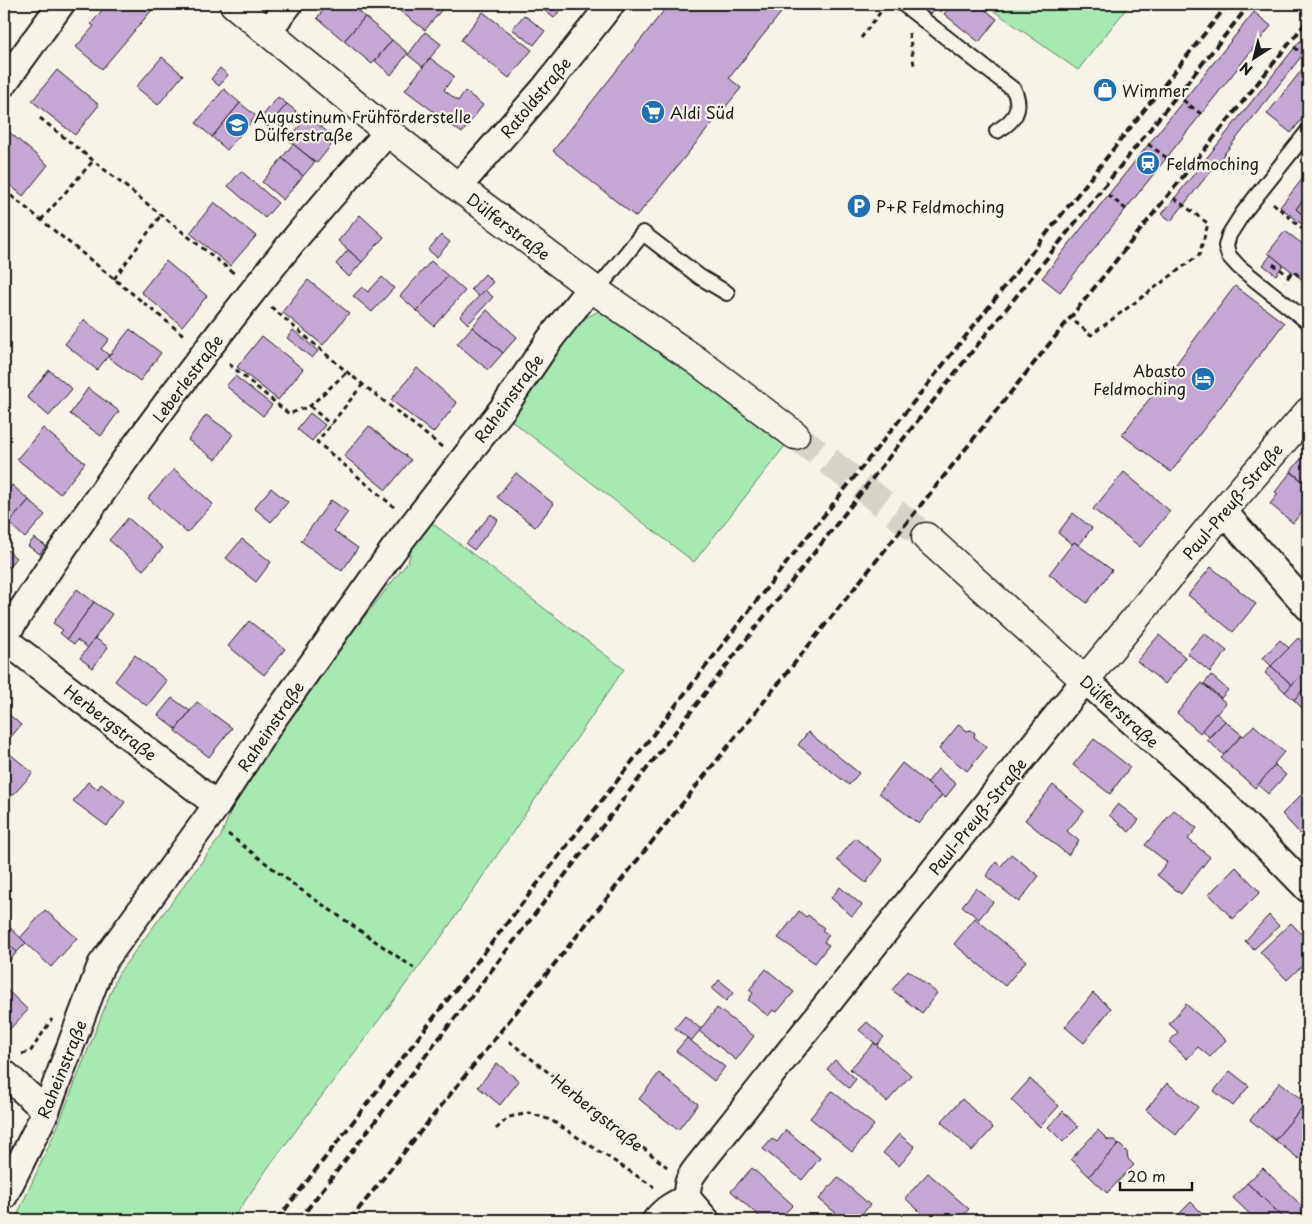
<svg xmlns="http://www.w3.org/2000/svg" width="1312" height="1224" font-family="'Playpen Sans',sans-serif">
<rect width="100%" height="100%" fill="#f7f3e8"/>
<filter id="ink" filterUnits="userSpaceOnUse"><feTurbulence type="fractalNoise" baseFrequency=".02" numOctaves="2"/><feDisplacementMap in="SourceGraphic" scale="10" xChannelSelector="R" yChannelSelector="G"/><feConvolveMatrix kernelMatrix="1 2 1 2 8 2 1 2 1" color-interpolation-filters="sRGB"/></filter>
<g filter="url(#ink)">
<!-- green -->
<g fill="#a7e9b2" stroke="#628267">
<polygon points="984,4 1130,4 1078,70"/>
<polygon points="601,310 658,344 788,442 694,562 508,418 575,323"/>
<polygon points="428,520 624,669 442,936 267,1169 232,1220 15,1220 59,1123 118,974 221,836 231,810 295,704 408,562 415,538"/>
</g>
<!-- building -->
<g fill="#c5a7d4" stroke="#1c1c1c">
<polygon points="107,4 157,4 102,69 76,47 94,26 91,24"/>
<polygon points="328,4 349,4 365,17 344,41 317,18"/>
<polygon points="399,4 438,4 443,8 425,30 396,8"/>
<polygon points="536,4 565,4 554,18"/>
<polygon points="669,4 788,4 729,78 741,88 636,217 553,151"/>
<polygon points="919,4 931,4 936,7 929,16 917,6"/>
<polygon points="931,4 947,4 941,12"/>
<polygon points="952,4 978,4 997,19 979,42 944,14"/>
<polygon points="483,12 532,50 509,78 461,40"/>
<polygon points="1254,12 1271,26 1060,292 1042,278"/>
<polygon points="524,15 545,31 534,45 512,29"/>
<polygon points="365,17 392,40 372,64 344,41"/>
<polygon points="425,32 441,44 423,67 408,55"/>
<polygon points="392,40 408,53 391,75 375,61"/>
<polygon points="1300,41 1308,48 1171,221 1162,214"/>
<polygon points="162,57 183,75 158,105 136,87"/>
<polygon points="430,58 454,76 444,90 458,101 465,91 483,105 462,133 405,90"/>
<polygon points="1308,62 1308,111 1291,133 1267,114"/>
<polygon points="220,68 228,75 219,86 211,79"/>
<polygon points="57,70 99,105 75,135 32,101"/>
<polygon points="224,89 240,103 212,137 196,123"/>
<polygon points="278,97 287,104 268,127 259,120"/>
<polygon points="240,103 256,116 227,150 212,137"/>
<polygon points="287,104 296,111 282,128 273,120"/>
<polygon points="308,116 336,139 317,163 288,140"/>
<polygon points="8,131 48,165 23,196 4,180 4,136"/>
<polygon points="293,144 315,162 303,176 282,158"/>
<polygon points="282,158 303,176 283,200 262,182"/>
<polygon points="241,171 278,203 265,218 228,186"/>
<polygon points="1308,172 1308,194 1296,209 1308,219 1308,229 1280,207"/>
<polygon points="1308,194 1308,219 1296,209"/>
<polygon points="214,202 256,236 230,266 190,233"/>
<polygon points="360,215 384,237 362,262 338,241"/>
<polygon points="1285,231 1308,248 1308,284 1268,253"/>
<polygon points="441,235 450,242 437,257 428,250"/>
<polygon points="348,250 362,262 349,277 336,264"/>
<polygon points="1271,255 1283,265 1276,275 1263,265"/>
<polygon points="166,261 207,296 182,326 141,292"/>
<polygon points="431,261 448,276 417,311 400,296"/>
<polygon points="485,274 493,282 479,297 471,289"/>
<polygon points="448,276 465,291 434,326 417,311"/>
<polygon points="382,277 394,288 372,312 353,296 362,287 368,292"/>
<polygon points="308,280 349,313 323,345 282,312"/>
<polygon points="1235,286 1284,323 1171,472 1122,435"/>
<polygon points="485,290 493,297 468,324 460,316"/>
<polygon points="487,310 517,337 503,353 472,327"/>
<polygon points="84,320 109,339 101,349 109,355 97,370 65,344"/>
<polygon points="472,327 503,353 488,370 457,344"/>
<polygon points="130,329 161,353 140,381 108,357"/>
<polygon points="293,330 318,351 312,358 287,338"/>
<polygon points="262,336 303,369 278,400 237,367"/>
<polygon points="417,368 457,403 433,433 391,400"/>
<polygon points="49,370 72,389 49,416 27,397"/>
<polygon points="235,376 272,405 263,416 226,386"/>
<polygon points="88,388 119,411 101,436 70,414"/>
<polygon points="310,413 325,425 312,441 297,429"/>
<polygon points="206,415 233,434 216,460 188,440"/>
<polygon points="369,426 411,460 386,490 344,456"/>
<polygon points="43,428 85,463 60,494 17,459"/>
<polygon points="1308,450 1308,486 1291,471"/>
<polygon points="174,469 213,504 187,533 148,498"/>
<polygon points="1124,472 1170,511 1140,547 1093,509"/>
<polygon points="1291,472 1308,486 1308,505 1293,523 1270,504 1278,494 1275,492"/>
<polygon points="516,473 554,504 535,527 497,497"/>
<polygon points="12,485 29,500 9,523 4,518 4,495"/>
<polygon points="271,488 288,502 271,522 254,508"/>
<polygon points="29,500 45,515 25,538 9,523"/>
<polygon points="331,500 348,512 334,531 358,548 342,571 301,541"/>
<polygon points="1073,513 1092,528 1079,545 1074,542 1072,544 1058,533"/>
<polygon points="491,514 498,520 474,550 466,544"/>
<polygon points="128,518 163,548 143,570 109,540"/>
<polygon points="34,538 46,546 40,554 28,546"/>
<polygon points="242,539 271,562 256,582 226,558"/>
<polygon points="1074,542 1112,570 1087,603 1049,574"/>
<polygon points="4,547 16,558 4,572"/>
<polygon points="1211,567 1256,604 1233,632 1188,595"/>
<polygon points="77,589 94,602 67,639 60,633 63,630 53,623"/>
<polygon points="94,602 112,614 88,648 77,640 74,644 67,639"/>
<polygon points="249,621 285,649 264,675 228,646"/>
<polygon points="1204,633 1227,651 1210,672 1187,653"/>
<polygon points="1159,635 1186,658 1165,684 1137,661"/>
<polygon points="95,638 108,647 93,668 80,658"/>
<polygon points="1298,638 1308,647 1308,667 1292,685 1271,666"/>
<polygon points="1280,640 1289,648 1271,666 1263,658"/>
<polygon points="135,655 167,681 147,706 115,681"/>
<polygon points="1271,666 1292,685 1285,692 1265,673"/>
<polygon points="1303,673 1308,677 1308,684 1294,700 1285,692"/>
<polygon points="1211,675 1228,690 1221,698 1204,684"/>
<polygon points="1202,683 1226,703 1200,733 1177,713"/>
<polygon points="1308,684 1308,701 1302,708 1294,700"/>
<polygon points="172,698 190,711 176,729 158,715"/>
<polygon points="1308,701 1308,714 1302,708"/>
<polygon points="197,702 232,728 209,757 175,731"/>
<polygon points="4,710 21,725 4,745"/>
<polygon points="1216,713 1225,721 1209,737 1202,730"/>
<polygon points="1225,721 1242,735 1224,755 1207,740"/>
<polygon points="959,724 967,731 971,730 975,733 974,737 987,747 967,771 939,749"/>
<polygon points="1254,725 1284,752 1274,764 1276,765 1255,788 1221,758 1242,735 1244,736"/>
<polygon points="808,732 859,773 849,785 798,745"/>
<polygon points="1094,739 1130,767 1110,794 1073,765"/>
<polygon points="4,749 33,773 12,796 4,789"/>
<polygon points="902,763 942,795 919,824 879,793"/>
<polygon points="1275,765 1286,775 1268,794 1258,785"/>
<polygon points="938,769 956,784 945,798 927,783"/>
<polygon points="88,782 98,789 101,784 125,802 107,826 73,801"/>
<polygon points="1053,785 1084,811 1067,831 1079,841 1068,855 1025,820"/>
<polygon points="1302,794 1307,799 1308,798 1308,830 1302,836 1282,814"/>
<polygon points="1118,804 1139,820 1129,832 1109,815"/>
<polygon points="1174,810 1197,828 1188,839 1210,857 1181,894 1157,875 1167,862 1145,845"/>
<polygon points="1308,830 1308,843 1302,836"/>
<polygon points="855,838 883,860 866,883 837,860"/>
<polygon points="1011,854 1039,876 1019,902 986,876 996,862 1001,866"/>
<polygon points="1236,867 1260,892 1233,919 1209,894"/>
<polygon points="840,887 862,905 852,916 831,898"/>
<polygon points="976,888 993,902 979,919 962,906"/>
<polygon points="45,910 77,938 51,967 20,938"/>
<polygon points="799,911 806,917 808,915 824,928 822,930 829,935 824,942 829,945 815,963 778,938"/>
<polygon points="1269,915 1279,926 1254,949 1245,941"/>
<polygon points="975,918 1026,961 1005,986 954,944"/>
<polygon points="4,922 26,943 17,952 4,940"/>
<polygon points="1291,923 1308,941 1308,960 1287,980 1260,952"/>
<polygon points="4,940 17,952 4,967"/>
<polygon points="766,969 794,992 777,1012 773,1010 768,1016 748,1000 753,993 749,990"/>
<polygon points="908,970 937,993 922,1013 892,990"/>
<polygon points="719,980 734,992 726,1001 712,989"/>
<polygon points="4,987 28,1010 6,1033 4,1031"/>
<polygon points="1093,993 1111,1008 1084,1043 1065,1027"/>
<polygon points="1186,1004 1226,1040 1210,1057 1198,1047 1187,1059 1169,1042 1178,1032 1169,1024"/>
<polygon points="717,1008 754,1036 736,1060 699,1031"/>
<polygon points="685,1016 701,1029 691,1041 675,1028"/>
<polygon points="867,1022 884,1037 877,1045 859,1030"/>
<polygon points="687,1038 725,1067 714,1081 676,1051"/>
<polygon points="874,1043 911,1075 887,1102 850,1069"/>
<polygon points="835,1060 856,1079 849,1088 827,1069"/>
<polygon points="497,1063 519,1081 500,1105 478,1087"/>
<polygon points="1230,1071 1249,1086 1233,1106 1214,1091"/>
<polygon points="659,1073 698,1104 678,1130 639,1099"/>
<polygon points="1030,1079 1059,1106 1040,1127 1011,1100"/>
<polygon points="1280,1082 1306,1103 1275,1140 1250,1120"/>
<polygon points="1167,1083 1198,1107 1176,1135 1146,1110"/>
<polygon points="832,1091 874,1125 852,1152 810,1118"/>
<polygon points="962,1099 993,1128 972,1151 941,1122"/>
<polygon points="1306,1103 1308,1105 1308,1148 1299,1159 1275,1140"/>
<polygon points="1063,1111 1078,1127 1063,1142 1048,1127"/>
<polygon points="786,1130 820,1158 802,1180 763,1149 772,1139 777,1142"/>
<polygon points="1098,1130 1108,1140 1114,1140 1119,1144 1089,1176 1071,1159"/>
<polygon points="899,1134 915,1147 899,1166 883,1153"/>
<polygon points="1119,1144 1127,1152 1128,1159 1134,1165 1107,1193 1089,1176"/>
<polygon points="1308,1158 1308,1167 1303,1163"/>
<polygon points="752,1168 793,1205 778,1220 763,1220 731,1191"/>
<polygon points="1263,1168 1306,1210 1295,1220 1286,1220 1247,1183"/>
<polygon points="928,1173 969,1209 959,1220 929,1220 905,1198"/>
<polygon points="838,1177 870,1205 857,1220 844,1220 819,1199"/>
<polygon points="1247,1183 1286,1220 1256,1220 1233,1198"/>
<polygon points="1191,1202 1209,1220 1173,1220"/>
</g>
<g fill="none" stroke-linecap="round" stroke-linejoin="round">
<!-- secondary-tunnel -->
<polyline stroke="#d6d3c9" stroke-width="28" stroke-dasharray="28 14" stroke-linecap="butt" points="795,435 926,537"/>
<!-- lane casing -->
<g stroke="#1c1c1c" stroke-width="18">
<g id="lane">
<path d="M903,4L1014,90C1023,110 1014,121 997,131"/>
<polyline points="1308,131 1243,213 1229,235 1226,246 1229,256 1239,267 1308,322"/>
<polyline points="596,291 643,233 700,277 727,293"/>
</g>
</g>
<!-- street casing -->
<g stroke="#1c1c1c" stroke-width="30">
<g id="street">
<polyline points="268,31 289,4"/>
<polyline points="4,83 61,4"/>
<polyline points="458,187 543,90 611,4"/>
<polyline points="1223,511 1308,607"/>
<path d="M4,637C94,498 193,363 298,235C327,200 358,166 388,132"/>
<polyline points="4,639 217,805"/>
<polyline points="4,1073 46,1111"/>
<polyline points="4,1196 46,1111 101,965 217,805 273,719 394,549 504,407 550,339 591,287"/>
<path d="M687,1198C687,1186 688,1179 696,1169L1085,680L1221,800L1308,889"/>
<polyline points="687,1198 706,1220"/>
<path d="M656,1220C665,1209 674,1204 687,1198"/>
</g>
</g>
<!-- secondary casing -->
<g stroke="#1c1c1c" stroke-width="31">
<g id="secondary">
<polyline points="234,4 388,132 458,187 596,291 697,361 795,435"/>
<polyline points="926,537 1085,680 1223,511 1308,412"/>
</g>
</g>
<!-- path -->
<g stroke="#1c1c1c" stroke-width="3" stroke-dasharray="5 4" stroke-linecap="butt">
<polyline points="822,6 824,4"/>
<polyline points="909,33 914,65"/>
<polyline points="861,38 885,6"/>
<polyline points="1294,47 1308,58"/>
<polyline points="1183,100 1201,114"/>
<polyline points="1187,108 1192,107 1191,111"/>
<polyline points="40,118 235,274"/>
<polyline points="1148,144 1167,158"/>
<polyline points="1152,157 1157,150"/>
<polyline points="4,190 186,337"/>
<polyline points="1108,195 1127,210"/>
<polyline points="1174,198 1210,225"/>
<polyline points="1273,203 1308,234"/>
<polyline points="41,220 93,161"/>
<polyline points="1273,264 1289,276 1285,282"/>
<polyline points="1289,276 1293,271 1300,277"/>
<polyline points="114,279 161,215"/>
<polyline points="271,307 347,372 442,447"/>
<polyline points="1075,322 1091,335 1199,255 1208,224"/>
<polyline points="229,364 289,414 310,406 347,372"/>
<polyline points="363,384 317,442 394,507"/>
<polyline points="310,406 331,425"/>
<polyline points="228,834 297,887 414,968"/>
<polyline points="509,1041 667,1167"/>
<polyline points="22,1054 30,1052 52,1019"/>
<polyline points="496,1129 509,1117 529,1113 551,1120 654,1187"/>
</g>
<!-- lane -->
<use href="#lane" stroke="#f7f3e8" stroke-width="14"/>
<!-- street -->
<use href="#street" stroke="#f7f3e8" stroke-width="26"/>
<!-- secondary -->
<use href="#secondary" stroke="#f7f3e8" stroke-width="28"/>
<!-- rail -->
<g stroke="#1c1c1c" stroke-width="4" stroke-dasharray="8 4" stroke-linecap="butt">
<polyline points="277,1220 758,599 1228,4"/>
<polyline points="299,1220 770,609 955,373 1250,4"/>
<polyline points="350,1220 1308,20"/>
</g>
</g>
</g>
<!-- icons -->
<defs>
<g id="shop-disc" transform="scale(1.25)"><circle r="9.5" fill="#1f6fb2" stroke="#f7f3e8"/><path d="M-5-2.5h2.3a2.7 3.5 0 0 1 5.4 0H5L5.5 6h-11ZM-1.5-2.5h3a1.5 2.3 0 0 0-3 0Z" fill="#fff"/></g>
<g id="supermarket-disc" transform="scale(1.25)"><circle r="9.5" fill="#1f6fb2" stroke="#f7f3e8"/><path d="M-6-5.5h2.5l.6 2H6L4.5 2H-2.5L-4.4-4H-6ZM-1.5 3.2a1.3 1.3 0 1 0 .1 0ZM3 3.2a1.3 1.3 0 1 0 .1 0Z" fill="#fff"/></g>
<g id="school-disc" transform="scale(1.25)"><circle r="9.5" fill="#1f6fb2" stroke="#f7f3e8"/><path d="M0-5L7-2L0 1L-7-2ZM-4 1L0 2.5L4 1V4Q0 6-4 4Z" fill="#fff"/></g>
<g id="station-disc" transform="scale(1.25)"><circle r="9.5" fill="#1f6fb2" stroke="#f7f3e8"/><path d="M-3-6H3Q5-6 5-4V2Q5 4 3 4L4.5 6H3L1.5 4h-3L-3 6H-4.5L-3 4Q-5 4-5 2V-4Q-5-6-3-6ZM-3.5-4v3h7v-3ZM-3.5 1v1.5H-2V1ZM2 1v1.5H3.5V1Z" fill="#fff"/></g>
<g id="parking-disc" transform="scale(1.25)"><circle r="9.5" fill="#1f6fb2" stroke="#f7f3e8"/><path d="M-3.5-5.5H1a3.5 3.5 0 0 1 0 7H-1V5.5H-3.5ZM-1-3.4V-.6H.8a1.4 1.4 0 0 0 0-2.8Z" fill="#fff"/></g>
<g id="hotel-disc" transform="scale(1.25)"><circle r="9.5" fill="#1f6fb2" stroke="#f7f3e8"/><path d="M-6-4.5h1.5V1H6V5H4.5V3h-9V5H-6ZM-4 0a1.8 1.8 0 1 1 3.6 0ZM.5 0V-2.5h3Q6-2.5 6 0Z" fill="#fff"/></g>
</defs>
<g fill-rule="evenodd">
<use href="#shop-disc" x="1105" y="90"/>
<use href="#supermarket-disc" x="653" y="112"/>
<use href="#school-disc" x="237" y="125"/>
<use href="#station-disc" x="1148" y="163"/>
<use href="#parking-disc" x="859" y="206"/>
<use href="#hotel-disc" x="1203" y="379"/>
</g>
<g text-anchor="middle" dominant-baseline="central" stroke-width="4.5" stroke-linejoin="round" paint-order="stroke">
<!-- poi labels -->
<g font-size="16" fill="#1c1c1c" stroke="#f7f3e8" text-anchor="start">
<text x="1122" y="90">Wimmer</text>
<text x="670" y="112">Aldi Süd</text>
<text x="254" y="116">Augustinum Frühförderstelle<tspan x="254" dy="18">Dülferstraße</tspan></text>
<text x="1166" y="163">Feldmoching</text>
<text x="876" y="206">P+R Feldmoching</text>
<text x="1186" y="370" text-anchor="end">Abasto<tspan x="1186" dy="18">Feldmoching</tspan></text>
</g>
<!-- street labels -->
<g font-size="16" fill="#1c1c1c" stroke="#f7f3e8">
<text transform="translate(535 97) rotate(-50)">Ratoldstraße</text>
<text transform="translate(509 226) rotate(37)">Dülferstraße</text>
<text transform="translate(187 378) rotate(-53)">Leberlestraße</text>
<text transform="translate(508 398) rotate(-54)">Raheinstraße</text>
<text transform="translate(1232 501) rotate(-50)">Paul-Preuß-Straße</text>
<text transform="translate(1120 711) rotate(42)">Dülferstraße</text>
<text transform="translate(111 722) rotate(38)">Herbergstraße</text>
<text transform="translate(270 726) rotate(-56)">Raheinstraße</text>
<text transform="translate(977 816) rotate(-51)">Paul-Preuß-Straße</text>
<text transform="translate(61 1069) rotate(-68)">Raheinstraße</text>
<text transform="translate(598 1112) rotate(39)">Herbergstraße</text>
</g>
</g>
<!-- margin -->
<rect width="1312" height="1224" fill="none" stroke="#f7f3e8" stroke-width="20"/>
<rect x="10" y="10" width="1292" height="1204" fill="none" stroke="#1c1c1c" stroke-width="2" filter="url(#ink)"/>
<!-- north arrow -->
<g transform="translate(1254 58) rotate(216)" stroke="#f7f3e8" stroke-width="4" paint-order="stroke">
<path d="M0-4L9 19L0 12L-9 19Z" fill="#1c1c1c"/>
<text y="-8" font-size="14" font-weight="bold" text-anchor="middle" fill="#1c1c1c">N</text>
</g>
<!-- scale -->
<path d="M1120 1182v8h72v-8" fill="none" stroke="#1c1c1c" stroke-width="2.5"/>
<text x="1127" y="1182" font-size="15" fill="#1c1c1c" stroke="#f7f3e8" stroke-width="4" paint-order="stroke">20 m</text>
</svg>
